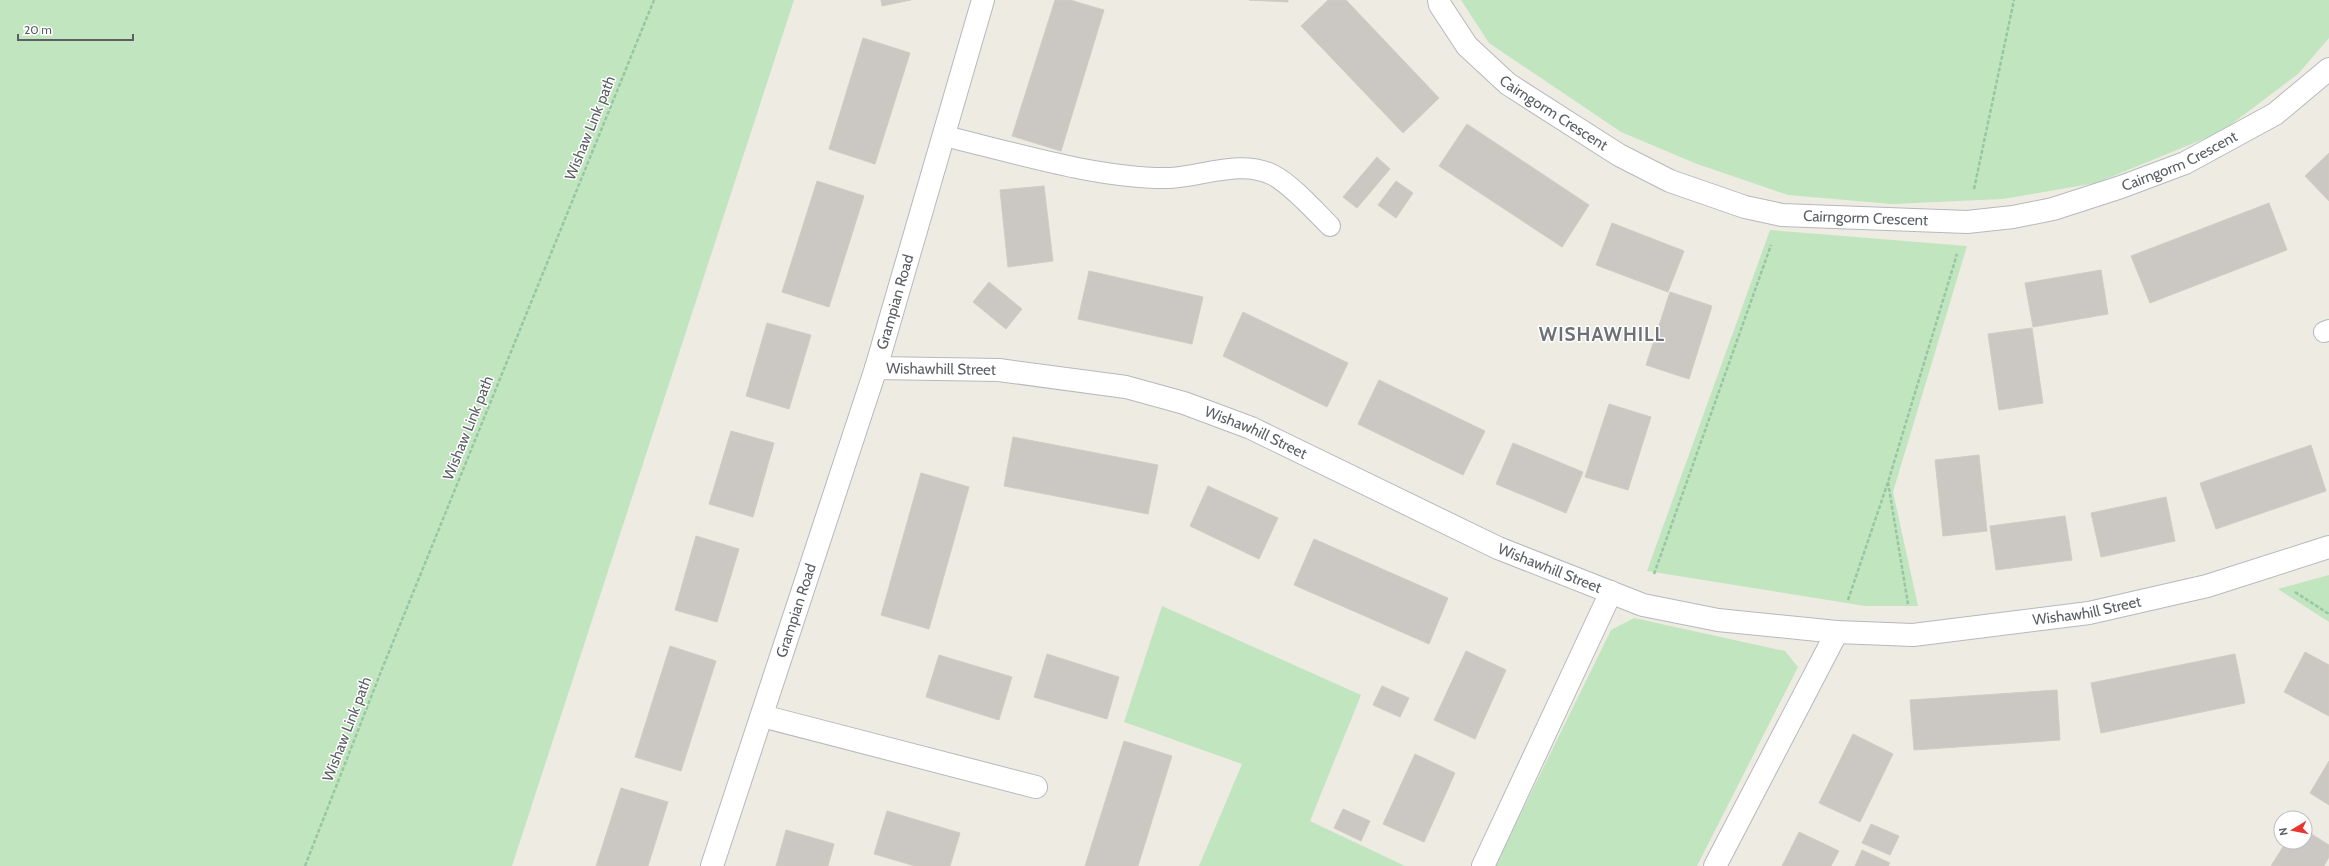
<svg xmlns="http://www.w3.org/2000/svg" width="2329" height="866" font-family="Cabin,sans-serif">
<rect width="100%" height="100%" fill="#eeebe3"/>
<!-- green -->
<g fill="#c1e5bf">
<polygon points="0,0 794,0 512,866 0,866"/>
<polygon points="1461,0 2329,0 2329,38 2298,74 2221,132 2096,183 2003,199 1892,204 1788,195 1697,164 1621,132 1489,43"/>
<polygon points="1770,230 1967,246 1893,492 1918,606 1865,606 1647,571"/>
<polygon points="2329,575 2329,622 2278,589"/>
<polygon points="1162,606 1361,695 1310,821 1405,866 1199,866 1242,764 1124,722"/>
<polygon points="1634,618 1785,651 1798,667 1697,866 1495,866 1611,630"/>
</g>
<!-- building -->
<g fill="#cbc7c2" stroke="#d2ccc1">
<polygon points="881,0 911,0 882,6"/>
<polygon points="1055,0 1070,0 1104,10 1061,151 1012,136"/>
<polygon points="1249,0 1288,0 1288,2"/>
<polygon points="1328,0 1346,0 1439,98 1403,133 1301,26"/>
<polygon points="863,38 910,53 875,164 829,149"/>
<polygon points="1467,124 1589,205 1562,247 1439,166"/>
<polygon points="2329,153 2329,201 2305,176"/>
<polygon points="1377,157 1390,169 1357,208 1343,197"/>
<polygon points="817,181 864,196 829,307 782,292"/>
<polygon points="1396,181 1413,193 1396,218 1378,205"/>
<polygon points="1044,186 1053,261 1008,267 1000,190"/>
<polygon points="2269,203 2287,250 2150,303 2131,256"/>
<polygon points="1612,223 1684,251 1668,292 1596,265"/>
<polygon points="2101,270 2108,314 2033,327 2025,283"/>
<polygon points="1089,271 1203,297 1192,344 1078,319"/>
<polygon points="989,282 1022,309 1006,329 973,302"/>
<polygon points="1670,292 1712,306 1689,379 1646,365"/>
<polygon points="1243,312 1348,363 1327,407 1223,356"/>
<polygon points="767,323 811,335 789,409 746,396"/>
<polygon points="2032,328 2043,403 1999,410 1988,334"/>
<polygon points="1379,380 1485,431 1463,475 1358,424"/>
<polygon points="1609,404 1651,417 1628,490 1585,477"/>
<polygon points="731,431 774,443 753,517 709,504"/>
<polygon points="1013,437 1158,465 1148,514 1004,486"/>
<polygon points="1513,443 1583,472 1566,513 1496,484"/>
<polygon points="2311,445 2326,491 2216,529 2200,483"/>
<polygon points="1979,455 1987,531 1943,536 1935,460"/>
<polygon points="921,473 969,487 929,629 881,615"/>
<polygon points="1208,486 1278,518 1259,559 1190,526"/>
<polygon points="2166,497 2175,541 2101,557 2091,513"/>
<polygon points="2065,516 2072,560 1996,570 1990,526"/>
<polygon points="696,536 739,549 717,622 675,610"/>
<polygon points="1314,539 1448,598 1429,644 1294,585"/>
<polygon points="670,646 716,661 681,771 635,757"/>
<polygon points="1466,651 1506,670 1475,739 1434,720"/>
<polygon points="2305,652 2329,665 2329,716 2284,692"/>
<polygon points="1047,654 1119,677 1107,719 1034,697"/>
<polygon points="2235,654 2245,703 2101,733 2091,683"/>
<polygon points="939,655 1012,677 999,720 926,697"/>
<polygon points="1382,686 1409,698 1400,717 1373,705"/>
<polygon points="2057,690 2060,740 1914,750 1910,700"/>
<polygon points="1853,734 1893,754 1860,822 1819,803"/>
<polygon points="1124,741 1172,756 1138,866 1085,866"/>
<polygon points="1415,754 1455,773 1424,842 1383,824"/>
<polygon points="2329,761 2329,805 2310,793"/>
<polygon points="621,788 668,802 648,866 596,866"/>
<polygon points="1343,809 1370,821 1361,841 1334,828"/>
<polygon points="887,811 960,833 950,866 915,866 874,854"/>
<polygon points="1871,824 1899,836 1890,855 1862,843"/>
<polygon points="786,830 834,844 828,866 776,866"/>
<polygon points="2305,830 2329,845 2329,857 2324,866 2271,866 2286,842 2305,842"/>
<polygon points="1799,832 1839,851 1831,866 1782,866"/>
<polygon points="1862,850 1890,863 1888,866 1855,866"/>
</g>
<g fill="none" stroke-linecap="round" stroke-linejoin="round">
<!-- service casing -->
<g stroke="#b5b9bd" stroke-width="22">
<g id="service">
<path d="M944,136C1013,152 1101,180 1171,178C1204,176 1241,159 1273,175C1291,184 1315,211 1330,226"/>
<polyline points="2324,332 2329,330"/>
</g>
</g>
<!-- minor casing -->
<g stroke="#b5b9bd" stroke-width="24">
<g id="minor">
<path id="s1" d="M1439,0L1440,5L1467,46L1508,84L1619,155L1670,181L1745,207L1782,215L1967,222L2013,217L2053,209L2121,187L2185,163L2275,114L2329,69"/>
<path id="s2" d="M876,368L999,370L1126,387L1184,403L1251,428L1498,548L1643,605L1718,620L1837,632L1913,635L2089,613L2207,586L2329,547"/>
<polyline points="762,716 1036,787"/>
<path id="s3" d="M712,866L876,368L983,0"/>
<polyline points="1483,866 1611,592"/>
<polyline points="1715,866 1837,632"/>
</g>
</g>
<!-- path -->
<g stroke="#98c6a4" stroke-width="2.5" stroke-dasharray="4 2" stroke-linecap="butt">
<polyline points="1974,189 2014,0"/>
<polyline points="1888,482 1908,604"/>
<polyline points="1654,574 1771,245"/>
<polyline points="2295,592 2329,614"/>
<polyline points="1848,600 1888,482 1957,254"/>
<polyline points="305,866 382,669 654,0"/>
</g>
<!-- service -->
<use href="#service" stroke="#fff" stroke-width="20"/>
<!-- minor -->
<use href="#minor" stroke="#fff" stroke-width="22"/>
</g>
<g text-anchor="middle" dominant-baseline="central" stroke-width="3" stroke-linejoin="round" paint-order="stroke">
<!-- street labels -->
<g font-size="15" fill="#5b5f64" stroke="#fff">
<text stroke="none"><textPath href="#s1" startOffset="164">Cairngorm Crescent</textPath></text>
<text transform="translate(590 128) rotate(-68)">Wishaw Link path</text>
<text stroke="none"><textPath href="#s1" startOffset="824">Cairngorm Crescent</textPath></text>
<text stroke="none"><textPath href="#s1" startOffset="500">Cairngorm Crescent</textPath></text>
<text stroke="none"><textPath href="#s3" startOffset="593">Grampian Road</textPath></text>
<text stroke="none"><textPath href="#s2" startOffset="65">Wishawhill Street</textPath></text>
<text transform="translate(468 428) rotate(-68)">Wishaw Link path</text>
<text stroke="none"><textPath href="#s2" startOffset="389">Wishawhill Street</textPath></text>
<text stroke="none"><textPath href="#s2" startOffset="713">Wishawhill Street</textPath></text>
<text stroke="none"><textPath href="#s2" startOffset="1261">Wishawhill Street</textPath></text>
<text stroke="none"><textPath href="#s3" startOffset="269">Grampian Road</textPath></text>
<text transform="translate(347 729) rotate(-69)">Wishaw Link path</text>
</g>
<!-- district labels -->
<g font-size="19" font-weight="bold" letter-spacing="1" fill="#6c7176" stroke="#fff">
<text x="1602" y="334">WISHAWHILL</text>
</g>
</g>
<!-- north arrow -->
<g transform="translate(2293 830) rotate(260)"><circle r="19" fill="#ffffff" stroke="#bdbfc1"/>
<path d="M0-3L7 15L0 10L-7 15Z" fill="#e8352e"/>
<text y="-6" font-size="11" font-weight="bold" text-anchor="middle" fill="#5b5f64">N</text>
</g>
<!-- scale -->
<path d="M18 34v6h115v-6" fill="none" stroke="#5b5f64" stroke-width="2"/>
<text x="24" y="34" font-size="12" fill="#5b5f64" stroke="#ffffff" stroke-width="3" paint-order="stroke">20 m</text>
</svg>
